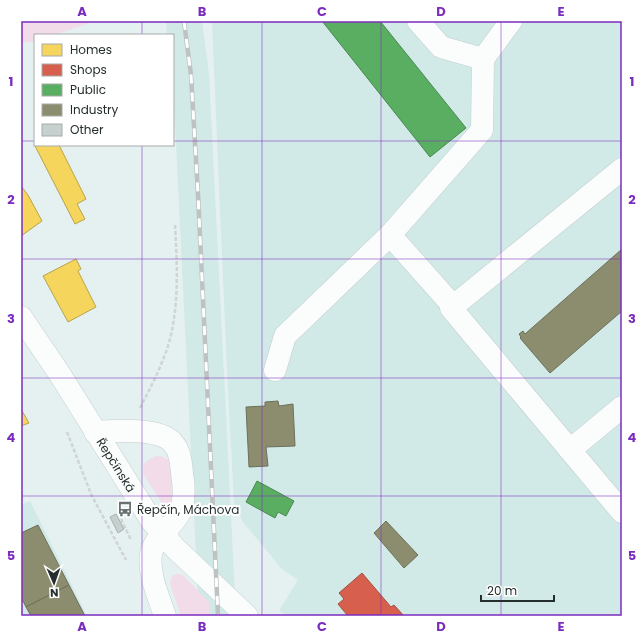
<svg xmlns="http://www.w3.org/2000/svg" width="643" height="637" font-family="Poppins,sans-serif">
<rect width="100%" height="100%" fill="#e4f1f0"/>
<!-- built -->
<g fill="#d1e9e7">
<polygon points="166,21 202,21 209,74 236,616 199,616 173,81 173,35 167,35"/>
<polygon points="212,21 622,21 622,616 287,616 279,611 298,580 282,569 243,522 234,503 226,348"/>
<polygon points="30,501 87,616 21,616 21,505"/>
</g>
<!-- green -->
<g fill="#f2dce9">
<polygon points="21,21 95,21 55,35 35,35 35,42 21,42"/>
<path d="M156,456C182,455 174,488 172,504L168,505L161,502L144,475L143,467L145,462Z"/>
<polygon points="178,574 183,575 209,602 209,616 181,616 170,584 171,578 173,575"/>
</g>
<!-- homes -->
<g fill="#f6d55c" stroke="#b7a34e">
<polygon points="34,144 59,145 86,199 77,204 85,219 75,224"/>
<polygon points="21,186 28,195 42,221 21,236"/>
<polygon points="76,259 81,269 78,271 96,307 68,322 43,276"/>
<polygon points="21,409 29,423 21,426"/>
</g>
<!-- shops -->
<polygon fill="#d6604d" stroke="#a15143" points="362,573 391,607 394,605 404,616 348,616 338,604 344,599 339,593"/>
<!-- public -->
<g fill="#5aae61" stroke="#4a8851">
<polygon points="322,21 380,21 466,128 430,157"/>
<polygon points="257,481 294,501 286,516 278,512 275,518 246,502"/>
</g>
<!-- industry -->
<g fill="#8c8c6e" stroke="#6d705a">
<polygon points="622,249 622,311 550,373 520,338 521,337 519,334 523,331 525,334"/>
<polygon points="278,401 279,406 293,404 295,446 266,447 268,466 249,467 246,407 265,406 265,402"/>
<polygon points="386,521 418,555 404,568 374,533"/>
<polygon points="38,525 69,585 26,607 21,597 21,533"/>
<polygon points="69,585 85,616 31,616 26,607"/>
</g>
<!-- building -->
<polygon fill="#c5d0cf" stroke="#a7b1b0" points="116,514 124,529 118,533 110,517"/>
<g fill="none" stroke-linecap="round" stroke-linejoin="round">
<!-- minor casing -->
<g stroke="#c3cecd" stroke-width="23">
<g id="minor">
<polyline points="418,21 441,47 483,59"/>
<polyline points="622,169 451,308 622,512"/>
<polyline points="453,306 390,235 482,130 483,59 511,21"/>
<path id="s1" d="M21,317L59,373L151,520L175,548L247,616"/>
<polyline points="275,370 285,336 390,235"/>
<path d="M95,432C114,431 158,427 172,442C180,450 181,462 182,473C184,485 185,500 180,512C173,527 154,537 151,554C148,575 159,597 165,616"/>
<polyline points="570,450 622,407"/>
</g>
</g>
<!-- path -->
<g stroke="#d0d4d3" stroke-width="2.5" stroke-dasharray="4 2" stroke-linecap="butt">
<path d="M140,408C152,385 165,360 171,335C179,299 177,262 175,225"/>
<polyline points="67,432 91,494 126,560"/>
<polyline points="121,519 131,540"/>
</g>
<!-- minor -->
<use href="#minor" stroke="#fbfdfd" stroke-width="22"/>
<!-- rail casing -->
<g stroke="#bfc2c2" stroke-width="4.5">
<polyline id="rail" points="184,21 191,75 198,194 218,616"/>
</g>
<!-- rail -->
<use href="#rail" stroke="#fff" stroke-width="3" stroke-dasharray="9" stroke-linecap="butt"/>
</g>
<!-- grid -->
<path fill="none" stroke="#7b2cbf" stroke-width="1" stroke-opacity="0.55" d="M142,21V35M262,21V616M381,21V616M501,21V616M21,141H35M173,141H622M142,145V616M21,259H622M21,378H622M21,496H622"/>
<!-- icons -->
<defs>
<g id="bus-bare" transform="scale(1.2)"><path d="M-5-6H5V4H4V6H2V4H-2V6H-4V4H-5ZM-3.5-4V0h7V-4ZM-3.5 1.2v1.5H-2V1.2ZM2 1.2v1.5H3.5V1.2Z" fill="#677271" stroke="#fff" stroke-width="2.5" paint-order="stroke"/></g>
</defs>
<g fill-rule="evenodd">
<use href="#bus-bare" x="125" y="509"/>
</g>
<g text-anchor="middle" dominant-baseline="central" stroke-width="4" stroke-linejoin="round" paint-order="stroke">
<!-- street labels -->
<g font-size="12" fill="#242e2d" stroke="#fff">
<text stroke="none"><textPath href="#s1" startOffset="176">Řepčínská</textPath></text>
</g>
<!-- poi labels -->
<g font-size="12" fill="#242e2d" stroke="#fff" text-anchor="start">
<text x="137" y="509">Řepčín, Máchova</text>
</g>
</g>
<!-- border -->
<rect width="643" height="637" fill="none" stroke="#ffffff" stroke-width="44"/>
<!-- legend -->
<rect x="34" y="34" width="140" height="112" fill="#ffffff" stroke="#a7abab"/>
<rect x="42" y="44" width="20" height="12" fill="#f6d55c" stroke="#a7abab"/>
<text x="70" y="54" font-size="12" fill="#242e2d">Homes</text>
<rect x="42" y="64" width="20" height="12" fill="#d6604d" stroke="#a7abab"/>
<text x="70" y="74" font-size="12" fill="#242e2d">Shops</text>
<rect x="42" y="84" width="20" height="12" fill="#5aae61" stroke="#a7abab"/>
<text x="70" y="94" font-size="12" fill="#242e2d">Public</text>
<rect x="42" y="104" width="20" height="12" fill="#8c8c6e" stroke="#a7abab"/>
<text x="70" y="114" font-size="12" fill="#242e2d">Industry</text>
<rect x="42" y="124" width="20" height="12" fill="#c5d0cf" stroke="#a7abab"/>
<text x="70" y="134" font-size="12" fill="#242e2d">Other</text>
<!-- north arrow -->
<g transform="translate(54 583) rotate(178)" stroke="#ffffff" stroke-width="3" paint-order="stroke">
<path d="M0-3L7 15L0 10L-7 15Z" fill="#242e2d"/>
<text y="-6" font-size="11" font-weight="bold" text-anchor="middle" fill="#242e2d">N</text>
</g>
<!-- scale -->
<path d="M481 595v6h73v-6" fill="none" stroke="#242e2d" stroke-width="2"/>
<text x="487" y="595" font-size="12" fill="#242e2d" stroke="#ffffff" stroke-width="3" paint-order="stroke">20 m</text>
<rect x="22" y="22" width="599" height="593" fill="none" stroke="#7b2cbf" stroke-width="1.5"/>
<g font-size="13" text-anchor="middle" font-weight="bold" fill="#7b2cbf">
<text x="82" y="16">A</text>
<text x="202" y="16">B</text>
<text x="322" y="16">C</text>
<text x="441" y="16">D</text>
<text x="561" y="16">E</text>
<text x="11" y="86">1</text>
<text x="632" y="86">1</text>
<text x="11" y="204">2</text>
<text x="632" y="204">2</text>
<text x="11" y="323">3</text>
<text x="632" y="323">3</text>
<text x="11" y="442">4</text>
<text x="632" y="442">4</text>
<text x="11" y="560">5</text>
<text x="632" y="560">5</text>
<text x="82" y="631">A</text>
<text x="202" y="631">B</text>
<text x="322" y="631">C</text>
<text x="441" y="631">D</text>
<text x="561" y="631">E</text>
</g>
</svg>
